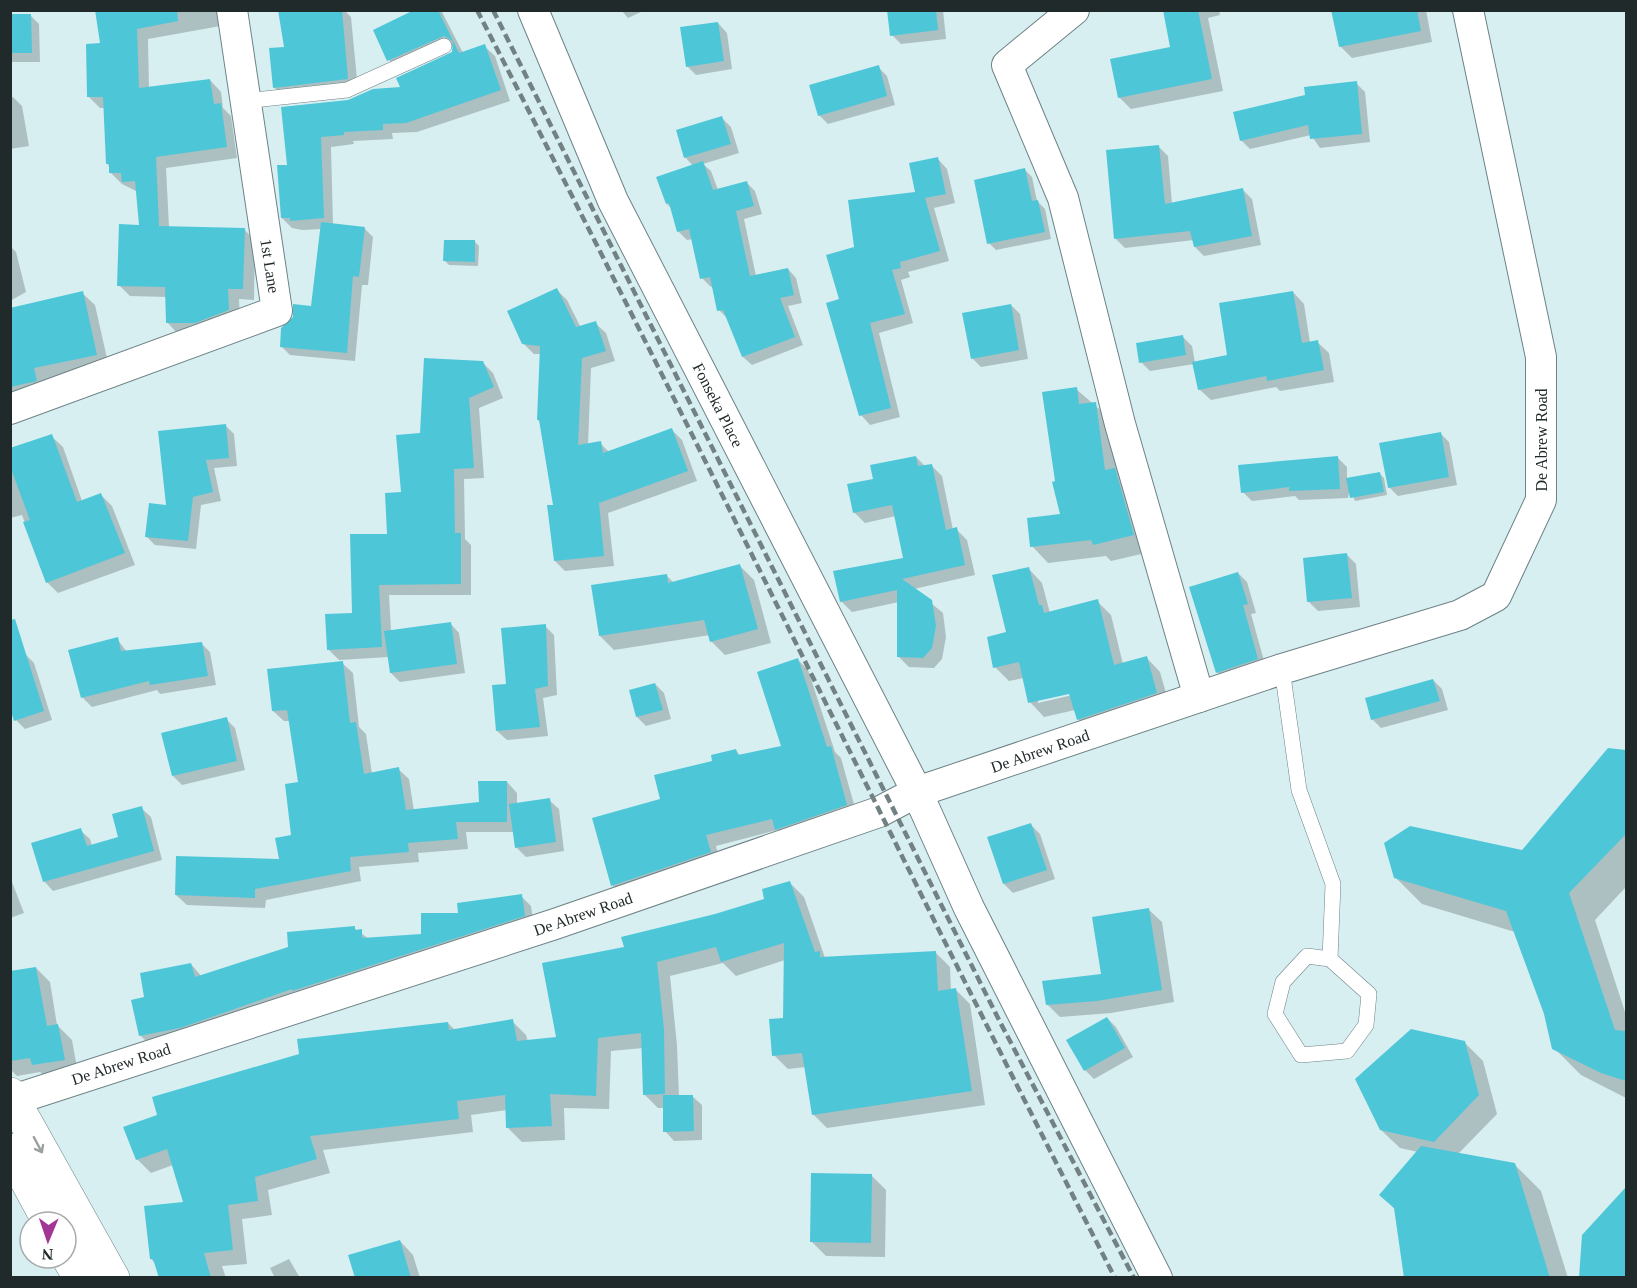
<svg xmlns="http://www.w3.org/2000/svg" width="1637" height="1288" font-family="Georgia,serif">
<rect width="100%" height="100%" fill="#d8eff2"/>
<!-- shadow -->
<g fill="#0003" fill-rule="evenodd">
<polygon points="96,10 229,10 226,25 148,39 149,89 210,80 221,92 223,108 231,116 237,158 166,168 169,227 244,229 255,241 254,300 239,299 240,321 178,334 167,322 167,297 130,296 119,285 141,226 138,192 122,184 111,173 108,164 105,108 100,108 89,97 102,45"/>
<polygon points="279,10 344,10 351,17 358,90 285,98 274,87 286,48"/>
<polygon points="418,10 441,10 463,53 484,46 495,56 510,101 417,132 392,133 393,139 353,141 354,144 331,147 333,225 364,228 373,237 368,285 362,285 355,361 290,355 281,346 295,317 313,307 322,229 302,230 292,228 282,218 288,167 348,101 403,89 449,56 456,47 451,47 399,70 389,60"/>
<polygon points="621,10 645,10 628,18"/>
<polygon points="889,10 943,10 946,39 901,44 892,35"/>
<polygon points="1164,10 1219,10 1220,15 1208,18 1223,91 1131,109 1119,97 1172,48"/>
<polygon points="1333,10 1426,10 1432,42 1352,58 1340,46"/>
<polygon points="10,15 30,15 39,24 40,62 10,62"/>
<polygon points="718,23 727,33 732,69 696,75 687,66"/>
<polygon points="878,67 887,76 895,105 828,124 819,115"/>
<polygon points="1356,83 1365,92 1370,142 1320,148 1311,135 1250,149 1241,140"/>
<polygon points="13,97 22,106 29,146 10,149 10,98"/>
<polygon points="722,118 731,127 739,153 703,164 711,171 718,190 746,182 755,191 762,214 744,219 756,276 788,269 796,278 802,303 788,306 803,345 752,365 743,357 728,319 719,310 713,286 711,287 702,278 693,239 687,240 678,231 672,209 667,204 693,166 685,157"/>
<polygon points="1159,147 1168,156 1172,204 1243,190 1252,199 1261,245 1204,256 1195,247 1194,240 1125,248 1116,239"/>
<polygon points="938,159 947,169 955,203 934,208 949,261 908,272 910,277 901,280 913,323 879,333 900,417 870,425 861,415 841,300 855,248 917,193"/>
<polygon points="1025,170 1032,177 1037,201 1045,209 1051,239 996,250 989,243"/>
<polygon points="475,242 479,246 478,266 449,265 445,261"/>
<polygon points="10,246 16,252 26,292 10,301"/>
<polygon points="557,290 567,300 581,328 595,323 606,333 615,361 591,368 588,445 600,443 609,452 672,430 682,440 697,481 608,513 614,566 565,571 555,561 555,506 541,423 538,420 541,354 534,354 523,343"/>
<polygon points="1293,292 1304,304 1310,343 1317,342 1329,353 1334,382 1280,391 1276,387 1211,400 1199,389 1194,364 1150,371 1141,362 1183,337 1192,346 1195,363 1229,356"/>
<polygon points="82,293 95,305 109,367 10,402 10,309"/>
<polygon points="1011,305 1020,314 1028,359 981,367 972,358"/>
<polygon points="482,362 493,373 503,398 479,408 484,478 464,479 465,539 471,545 471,595 389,595 391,631 450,623 459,633 465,673 400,682 391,673 389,657 339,660 328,649 353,614 388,535 422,435"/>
<polygon points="1076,389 1112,420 1150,552 1111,561 1106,556 1048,563 1032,546 1061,516 1057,482"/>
<polygon points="226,426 234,434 237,466 214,468 221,501 201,505 196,549 155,545 146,536"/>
<polygon points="1440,433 1449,442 1457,485 1398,496 1389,487"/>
<polygon points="51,436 63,447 82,501 101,495 112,506 135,565 58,593 47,582 22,515 10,518 10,449"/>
<polygon points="916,457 925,466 931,465 942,476 953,530 956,529 967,540 975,575 914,589 943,613 946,637 942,659 934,668 909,667 898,656 899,602 852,612 841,601 905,559 896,516 865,523 854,512 874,480"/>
<polygon points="1338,458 1347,467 1347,480 1380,474 1384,478 1387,495 1355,501 1350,489 1348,498 1299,500 1295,496 1252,501 1243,492"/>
<polygon points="1347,555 1356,564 1360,607 1318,611 1309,602"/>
<polygon points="740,566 754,580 771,643 725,655 711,641 710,635 614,650 600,636 593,586 666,575 674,583"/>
<path d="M1028,568L1042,583L1050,613L1097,601L1111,615L1123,664L1146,657L1160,672L1170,707L1092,733L1078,719L1075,710L1044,717L1030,702L1024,678L1009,681L995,667ZM1076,691L1077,694L1038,703V699Z"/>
<polygon points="1238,573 1247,582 1256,613 1251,614 1266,668 1226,681 1217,672"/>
<polygon points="545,626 554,635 557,695 543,698 548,736 507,740 497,731 508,685"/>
<polygon points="117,639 127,652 201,643 210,652 216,685 160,694 157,690 92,707 83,698"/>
<polygon points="25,654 34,663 52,720 25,729 16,720"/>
<polygon points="798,660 808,670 835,752 841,758 857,815 787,839 777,830 716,846 720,862 623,896 613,886 594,819 662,800 736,751 741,756 783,747"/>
<polygon points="342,663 353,673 359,727 366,734 372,774 398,769 409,779 414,811 480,803 507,782 517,793 517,805 549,800 559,809 564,851 526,857 517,848 514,832 466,832 468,849 418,853 419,862 359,867 361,881 266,900 265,908 187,905 176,895 281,861 293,836 300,783 290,721 284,721 273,711"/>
<polygon points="1433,680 1442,689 1448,710 1381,728 1372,719"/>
<polygon points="655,684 664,693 671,719 646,726 637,717"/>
<polygon points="226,719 235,728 245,770 182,785 173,776"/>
<polygon points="1609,749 1626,752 1626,887 1595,920 1626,1015 1626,1098 1581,1075 1554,1048 1546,1013 1515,932 1422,904 1395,877 1522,852"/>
<polygon points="141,808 151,817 162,860 53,891 44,881 80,830 90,839 92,846 120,838"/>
<polygon points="1031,825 1040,834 1055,879 1013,893 1004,884"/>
<polygon points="10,877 24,913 10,918"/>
<polygon points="789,882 804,897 825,958 936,953 950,967 951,991 956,990 970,1004 985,1105 827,1128 813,1114 806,1067 788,1069 774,1055 784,1019 785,960 736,976 723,963 670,976 677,1045 679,1097 692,1096 702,1105 702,1140 674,1141 665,1131 664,1108 658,1108 644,1094 643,1048 611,1051 609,1109 564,1108 565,1140 522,1142 508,1128 507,1110 471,1115 473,1132 323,1150 330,1173 268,1190 272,1215 242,1219 247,1264 222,1266 226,1278 161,1278 156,1264 151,1259 185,1203 173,1165 151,1173 137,1159 448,1023 455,1030 512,1021 526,1035 528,1042 558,1038 626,949 766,900"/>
<polygon points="521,896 531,906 534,926 150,1045 140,1035 146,998 191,964 202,977 354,928 369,939 423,936 460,914"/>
<polygon points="1149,910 1162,922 1174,1002 1111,1013 1060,1017 1047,1004 1103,976"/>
<polygon points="36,968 50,982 57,1025 72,1040 78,1073 47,1078 40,1072 17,1076 10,1069 10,973"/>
<polygon points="1107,1018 1116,1027 1133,1057 1094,1079 1085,1070"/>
<polygon points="1465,1043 1483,1061 1497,1114 1458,1154 1515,1165 1541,1191 1568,1278 1405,1278 1396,1210 1381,1195 1418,1152 1400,1148 1381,1130"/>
<polygon points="872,1176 886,1190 885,1257 826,1256 812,1242"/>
<polygon points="1626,1189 1626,1278 1580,1278 1583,1236"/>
<polygon points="400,1241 413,1255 420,1278 357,1278"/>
<polygon points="289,1259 300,1278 275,1278 270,1268"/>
</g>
<!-- building -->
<g fill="#4dc7d8">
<polygon points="95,10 177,10 178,21 137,29 139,88 210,79 214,104 221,103 227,147 156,157 159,226 245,228 243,289 228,289 229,310 195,323 166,323 165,287 117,286 119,224 139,225 135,181 122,182 121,173 109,173 109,164 106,164 103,97 87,97 86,44 100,43"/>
<polygon points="278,10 342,10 348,79 273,88 269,48 284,47"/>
<polygon points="414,10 438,10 459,53 485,44 501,90 406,123 383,124 383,130 344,132 344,135 321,137 324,218 290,221 290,218 281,218 277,165 287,165 281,107 348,100 373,89 400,87 396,78 452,52 453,41 444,36 387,61 373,30"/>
<polygon points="887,10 936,10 938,30 890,36"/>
<polygon points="1163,10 1198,10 1212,79 1118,98 1110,59 1170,47"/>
<polygon points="1331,10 1417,10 1421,31 1339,47"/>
<polygon points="10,14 31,14 32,53 10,53"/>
<polygon points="718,22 724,61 686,67 680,27"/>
<polygon points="879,65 887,96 818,116 809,85"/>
<polygon points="1357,81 1362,134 1310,139 1308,125 1240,141 1233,112 1305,95 1304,87"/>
<polygon points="722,116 731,144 684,158 676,130"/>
<polygon points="1159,145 1165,204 1243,188 1252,236 1194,247 1190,231 1114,239 1106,150"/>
<polygon points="938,157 946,194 925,198 940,251 900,262 901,268 892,270 905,314 870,323 891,408 859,416 826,303 839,299 826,255 854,247 848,200 915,192 909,163"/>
<polygon points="703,161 713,190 747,181 754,206 736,211 750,276 788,268 794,295 780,298 795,337 742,357 723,310 717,311 710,277 700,279 689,229 677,232 669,203 666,204 656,177"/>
<polygon points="1025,168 1032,201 1038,200 1045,232 987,244 974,180"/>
<polygon points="321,222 365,227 359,277 353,276 347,353 280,347 281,328 293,317 293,304 311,306"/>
<polygon points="444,240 475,240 475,262 443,261"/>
<polygon points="557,288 576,327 596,321 606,351 582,358 578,445 601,441 603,453 672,428 688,471 599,503 604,556 554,561 547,505 553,505 539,420 537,420 540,346 522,344 507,311"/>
<polygon points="83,291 97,355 34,368 37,381 10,387 10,308"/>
<polygon points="1293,291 1302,343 1318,340 1324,370 1267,381 1266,376 1198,390 1192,362 1227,355 1219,303"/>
<polygon points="1011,304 1019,350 971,359 962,313"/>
<polygon points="1183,335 1186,355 1139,363 1136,343"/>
<polygon points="424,358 483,361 494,387 469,398 474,468 454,469 455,533 461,533 461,584 379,585 382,647 327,650 325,614 352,613 350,534 387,534 385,493 401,492 396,435 420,433"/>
<polygon points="1077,387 1079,404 1096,402 1105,470 1115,468 1134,535 1093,545 1091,540 1030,547 1027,518 1060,514 1052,482 1055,481 1042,392"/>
<polygon points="226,424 229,458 206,460 213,492 193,497 188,541 145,537 149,503 166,505 158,431"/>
<polygon points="1441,432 1449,477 1388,488 1379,443"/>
<polygon points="52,434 77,502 101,493 125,553 46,583 23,522 30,520 10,466 10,448"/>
<polygon points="916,456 918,466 932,464 946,530 957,527 965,565 902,579 932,600 936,626 932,648 923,658 897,657 897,590 840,602 833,571 903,558 892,505 853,513 847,484 873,479 870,465"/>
<polygon points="1338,456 1340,489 1289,491 1289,487 1241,493 1238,465"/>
<polygon points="1380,472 1384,492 1350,498 1346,478"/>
<polygon points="1347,553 1352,598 1307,602 1303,558"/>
<polygon points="740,564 758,629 710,642 704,620 599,636 591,585 667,574 668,583"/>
<polygon points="1029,567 1039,605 1042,605 1044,613 1098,599 1114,665 1147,656 1157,693 1077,720 1069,694 1028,703 1019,662 993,668 987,637 1006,632 992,575"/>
<polygon points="1238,572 1248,604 1243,605 1258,659 1216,673 1189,587"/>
<polygon points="15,619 44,711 14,721 10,708 10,620"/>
<polygon points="451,622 457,664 390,673 384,631"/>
<polygon points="546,624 548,686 535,689 540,727 496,731 492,685 506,684 501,628"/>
<polygon points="118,637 121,651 202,642 208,676 150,685 149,681 81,698 68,650"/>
<polygon points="798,658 827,747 831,746 847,805 775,830 772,819 706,835 711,852 611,886 592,818 660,799 654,775 712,761 711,755 736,749 738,755 781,746 757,672"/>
<polygon points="343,661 350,723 356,722 364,774 399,767 406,810 479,802 478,781 507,781 507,822 456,822 458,839 408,843 409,852 350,857 351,871 255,889 255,898 175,895 176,856 279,859 275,838 291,835 285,784 298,782 287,710 272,711 267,669"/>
<polygon points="1433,679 1440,701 1371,720 1365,698"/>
<polygon points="655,683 663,710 636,717 629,690"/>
<polygon points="227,717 237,761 172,776 161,733"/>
<polygon points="1608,748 1626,750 1626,834 1569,893 1615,1030 1626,1031 1626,1081 1601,1073 1552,1049 1544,1014 1506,911 1394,878 1384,843 1410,826 1522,850"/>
<polygon points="550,798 556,842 515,848 509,804"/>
<polygon points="142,806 154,851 43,882 31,843 81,828 87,846 118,837 112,814"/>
<polygon points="1031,823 1047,870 1003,884 987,837"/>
<polygon points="790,881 815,952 820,951 820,957 936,951 938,991 956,988 972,1091 812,1115 802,1053 772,1056 769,1019 783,1018 784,943 721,962 716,947 657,962 664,1030 665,1094 643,1095 641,1033 598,1038 596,1096 550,1094 552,1126 506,1128 505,1095 457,1101 459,1119 310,1136 317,1159 255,1177 258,1201 228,1205 233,1250 204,1253 211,1278 159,1278 153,1259 150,1259 144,1206 183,1202 167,1149 136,1160 123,1127 157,1115 152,1097 299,1054 297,1039 448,1022 449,1030 513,1019 517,1041 556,1037 542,963 624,947 621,937 715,914 764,899 762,889"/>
<polygon points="522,894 525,916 292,991 292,989 180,1028 139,1036 131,1000 144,997 140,973 191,963 195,977 288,947 287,932 355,926 355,930 362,929 362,938 421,934 421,913 458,913 457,903"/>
<polygon points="1149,908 1162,990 1097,1001 1046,1005 1042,981 1101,974 1092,917"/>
<polygon points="36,967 47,1026 58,1024 65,1060 32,1065 30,1058 10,1061 10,971"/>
<polygon points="1107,1017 1125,1048 1084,1071 1066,1040"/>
<polygon points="1411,1029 1465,1041 1479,1095 1434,1142 1380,1130 1355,1079"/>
<polygon points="663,1095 693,1095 694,1131 663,1132"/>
<polygon points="1421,1146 1515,1163 1550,1278 1404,1278 1394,1208 1379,1195"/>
<polygon points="811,1173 872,1174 871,1243 810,1242"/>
<polygon points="1626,1187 1626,1278 1579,1278 1582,1235"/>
<polygon points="400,1240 411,1278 355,1278 348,1255"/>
</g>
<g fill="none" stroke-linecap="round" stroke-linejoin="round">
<!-- lane casing -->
<g stroke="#6d8286" stroke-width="16">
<g id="lane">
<polyline points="245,101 347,90 444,46"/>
<polyline points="1282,669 1299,790 1333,884 1330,959"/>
<polygon points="1307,956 1330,959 1369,994 1366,1025 1347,1051 1301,1055 1275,1014 1283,982"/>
</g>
</g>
<!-- street casing -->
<g stroke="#6d8286" stroke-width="32">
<g id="street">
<polyline points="533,10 613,201 917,792 969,908 1157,1278"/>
<polyline points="1074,10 1007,65 1063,198 1120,424 1199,697"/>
<polyline points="10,409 277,311 232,10"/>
<polyline points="10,1101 555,924 879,812 917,792 1282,669 1460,615 1496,596 1541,500 1541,357 1468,10"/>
</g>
</g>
<!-- highway casing -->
<g stroke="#6d8286" stroke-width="34">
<g id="highway">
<polyline points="10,1094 113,1278"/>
<polyline points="10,1150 49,1222"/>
<polyline points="66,1254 80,1278"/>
</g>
</g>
<!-- lane -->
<use href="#lane" stroke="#fff" stroke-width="15"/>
<!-- street -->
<use href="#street" stroke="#fff" stroke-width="30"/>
<!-- highway -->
<use href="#highway" stroke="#fff" stroke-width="33"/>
<!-- rail -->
<g stroke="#728183" stroke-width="4.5" stroke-dasharray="9 4.5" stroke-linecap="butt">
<path d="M477,10C694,431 899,857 1115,1278"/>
<polyline points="493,10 1000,1022 1134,1278"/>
</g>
</g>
<!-- one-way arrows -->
<defs><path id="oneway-shaft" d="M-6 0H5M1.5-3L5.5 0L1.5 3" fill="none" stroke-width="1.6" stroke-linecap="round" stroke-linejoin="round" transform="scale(1.5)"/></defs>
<use stroke="#9b9fa0" href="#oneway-shaft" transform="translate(38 1145) rotate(62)"/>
<g text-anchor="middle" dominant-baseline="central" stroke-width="5" stroke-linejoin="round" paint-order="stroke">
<!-- street labels -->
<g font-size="16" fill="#212a2b" stroke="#fff">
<text transform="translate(270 266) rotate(81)">1st Lane</text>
<text transform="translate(718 405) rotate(63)">Fonseka Place</text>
<text transform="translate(1541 440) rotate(-90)">De Abrew Road</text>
<text transform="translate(1040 751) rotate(-19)">De Abrew Road</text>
<text transform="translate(583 914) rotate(-19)">De Abrew Road</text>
<text transform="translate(121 1064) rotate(-18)">De Abrew Road</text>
</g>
</g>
<!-- border -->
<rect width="1637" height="1288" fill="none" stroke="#212a2b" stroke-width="24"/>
<!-- north arrow -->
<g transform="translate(48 1240) rotate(182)"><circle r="28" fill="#ffffff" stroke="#a6aaaa" stroke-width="1.5"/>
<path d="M0-4.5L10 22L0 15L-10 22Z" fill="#a23697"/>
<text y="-9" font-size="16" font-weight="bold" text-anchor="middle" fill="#212a2b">N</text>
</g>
</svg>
